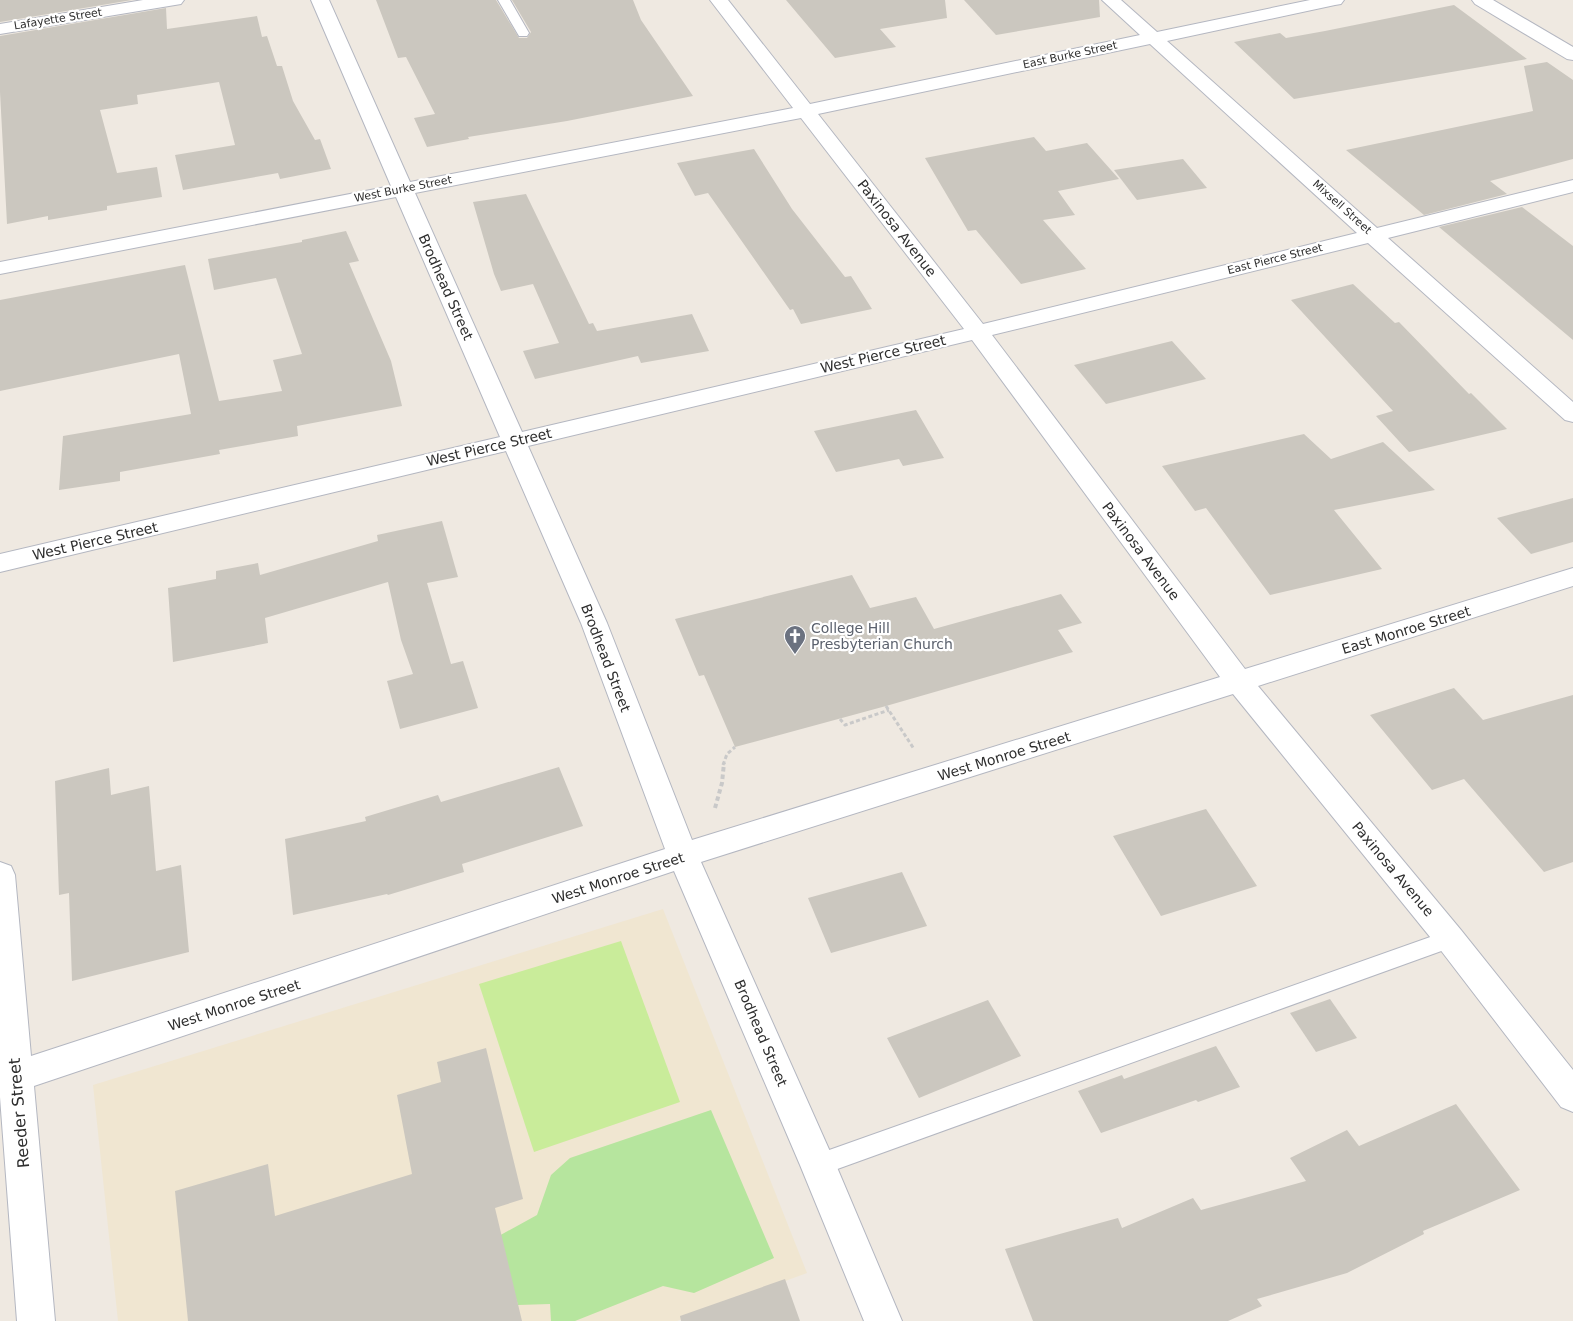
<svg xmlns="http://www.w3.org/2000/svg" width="1573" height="1321" font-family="'DejaVu Sans',sans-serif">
<rect width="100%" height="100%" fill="#efe9e1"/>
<!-- education -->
<polygon fill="#f0e6d1" points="663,909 807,1273 677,1321 118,1321 93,1085"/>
<!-- green -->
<polygon fill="#b6e59e" points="711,1110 774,1258 694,1293 663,1286 575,1321 551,1321 550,1304 518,1305 497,1237 537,1215 551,1175 570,1158"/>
<!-- pitch -->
<polygon fill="#c9ec9a" points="621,941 680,1102 534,1152 479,984"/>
<!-- building -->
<g fill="#cbc7bf">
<polygon points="0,0 132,0 0,22"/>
<polygon points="376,0 496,0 519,38 527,38 531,32 512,0 633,0 641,20 693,96 567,121 468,137 469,139 427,147 414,118 435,114 406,57 398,58"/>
<polygon points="786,0 945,0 947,18 880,29 896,47 835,58"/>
<polygon points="964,0 1099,0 1100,17 996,35"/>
<polygon points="1454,5 1527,59 1294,99 1234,42 1280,33 1286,38 1325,31"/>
<polygon points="166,8 167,29 257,16 262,37 267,36 277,66 282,66 293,101 315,140 320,139 331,169 280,179 278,173 183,190 175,155 235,145 219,82 137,95 138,104 100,110 117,173 157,167 162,197 107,206 107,210 48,220 48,216 7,224 0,92 0,36"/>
<polygon points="1547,62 1573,80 1573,159 1490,181 1507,194 1424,215 1346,150 1533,111 1524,66"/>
<polygon points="1034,137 1046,151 1087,143 1119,179 1058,191 1075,215 1043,220 1086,269 1021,284 976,230 968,231 925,158"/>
<polygon points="754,149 792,209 845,277 851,276 872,309 801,324 793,309 790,310 708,193 695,196 677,163"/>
<polygon points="1183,159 1207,188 1137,200 1114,170"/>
<polygon points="526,194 589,324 593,323 597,331 692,314 709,351 641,363 638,356 535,379 523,351 559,343 533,284 501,291 494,274 473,202"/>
<polygon points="1522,207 1573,246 1573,340 1439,227"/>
<polygon points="346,231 359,261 349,263 391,361 402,406 297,426 298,436 219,450 220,454 120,472 120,481 59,490 63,436 191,414 179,354 0,391 0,300 185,265 219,401 282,391 273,360 302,354 276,278 214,290 208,259 302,242 302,240"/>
<polygon points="1353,284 1395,323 1399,322 1469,394 1471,393 1507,429 1409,452 1376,416 1393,411 1291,300"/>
<polygon points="1172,341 1206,379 1106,404 1074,365"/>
<polygon points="916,410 944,458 903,466 899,459 836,472 814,431"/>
<polygon points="1304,434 1331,459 1383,442 1435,490 1334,510 1382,569 1270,595 1206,508 1195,511 1162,466"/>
<polygon points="1573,498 1573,542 1531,554 1497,518"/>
<polygon points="442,521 458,577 427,583 451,664 463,661 478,708 400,729 387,681 413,674 401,640 388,582 265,618 268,643 173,662 168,588 216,579 216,571 258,563 260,575 378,541 377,535"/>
<polygon points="852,575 870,608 916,597 934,629 1061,594 1082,623 1058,630 1073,652 886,706 735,747 704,675 699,676 675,619"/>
<polygon points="1454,688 1483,720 1573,695 1573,862 1544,872 1464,779 1432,790 1370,715"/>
<polygon points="559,767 583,826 462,864 464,872 388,895 387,894 293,915 285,839 366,821 365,817 438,795 441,802"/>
<polygon points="109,768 111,795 149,786 156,871 181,865 189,952 72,981 69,893 59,895 55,781"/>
<polygon points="1206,809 1257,886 1161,916 1113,836"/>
<polygon points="902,872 927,926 831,953 808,898"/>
<polygon points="1330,999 1357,1038 1316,1052 1290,1013"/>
<polygon points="988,1000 1021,1056 919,1098 887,1038"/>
<polygon points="1216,1046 1240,1087 1198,1102 1196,1100 1101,1133 1078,1091 1122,1075 1124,1079"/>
<polygon points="486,1048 523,1199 495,1208 522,1321 188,1321 175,1191 268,1164 275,1216 412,1174 397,1095 441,1082 437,1062"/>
<polygon points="1456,1104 1520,1190 1423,1231 1424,1234 1347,1273 1257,1299 1262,1306 1228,1321 1033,1321 1005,1249 1118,1218 1122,1228 1193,1198 1201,1210 1306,1181 1290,1158 1347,1130 1359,1146"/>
<polygon points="785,1279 800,1321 681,1321 680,1316"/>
</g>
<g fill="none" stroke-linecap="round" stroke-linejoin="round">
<!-- service casing -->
<g stroke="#b4b7c1" stroke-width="2">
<g id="service">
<polygon points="498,0 510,0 529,33 527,36 519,36"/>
<polygon points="1450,930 1458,933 1461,939 1458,945 818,1176 810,1173 806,1165 810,1157 818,1154"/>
</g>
</g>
<!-- minor casing -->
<g stroke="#b4b7c1" stroke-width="2">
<g id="minor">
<path d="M311,0H329L410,182L793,108L710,0H728L810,104L1140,35L1102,0H1121L1157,32L1310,0H1344L1341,4L1335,5L1167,41L1377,228L1573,180V192L1388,238L1573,402V422L1565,420L1368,243L992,335L1245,669L1573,568V586L1258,686L1461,930L1573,1070V1112L1561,1107L1439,948L1233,694L701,862L836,1165L902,1321H864L800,1165L674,871L34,1086L55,1321H17L0,1097V862L11,866L15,875L31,1056L665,849L581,623L506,451L0,572V554L500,437L396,197L0,274V262L391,186ZM1150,44L1357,233L983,324L818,114ZM801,118L964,329L522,432L415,193ZM972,340L1220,677L692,840L607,623L528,446Z"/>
<polygon points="1472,0 1493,0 1573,47 1573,60 1567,59 1475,4"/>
</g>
</g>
<!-- tertiary casing -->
<g stroke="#b4b7c1" stroke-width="2">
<polygon id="tertiary" points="143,0 184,0 181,4 175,5 0,34 0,24"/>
</g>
<!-- path-far1 -->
<g stroke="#c9c9c9" stroke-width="3" stroke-dasharray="4 2.5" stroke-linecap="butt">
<polyline points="886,706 914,749"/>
<polyline points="840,719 845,725 889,710"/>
<polyline points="723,765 727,754 735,747"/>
</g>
<!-- path -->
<polyline stroke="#c9c9c9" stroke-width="4" stroke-dasharray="4.5 3" stroke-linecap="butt" points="715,808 722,783 724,763"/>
<!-- service -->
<use href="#service" fill="#fff" fill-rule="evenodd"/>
<!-- minor -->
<use href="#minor" fill="#fff" fill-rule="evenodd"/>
<!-- tertiary -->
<use href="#tertiary" fill="#fff" fill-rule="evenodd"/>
</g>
<!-- icons -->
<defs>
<g id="church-pin" transform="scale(1.125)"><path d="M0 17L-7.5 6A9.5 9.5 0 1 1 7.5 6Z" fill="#6b7280" stroke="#fff"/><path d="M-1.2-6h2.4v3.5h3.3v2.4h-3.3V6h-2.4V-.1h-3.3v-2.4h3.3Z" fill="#fff"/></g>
</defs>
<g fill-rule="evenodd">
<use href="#church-pin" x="795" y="636"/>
</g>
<g text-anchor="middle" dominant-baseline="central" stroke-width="4.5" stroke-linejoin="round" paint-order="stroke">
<!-- far-street labels -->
<g font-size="11" fill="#2e2e2e" stroke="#fff">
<text transform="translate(58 19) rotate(-9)">Lafayette Street</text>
<text transform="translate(1070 55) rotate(-12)">East Burke Street</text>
<text transform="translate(403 189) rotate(-11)">West Burke Street</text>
<text transform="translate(1342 207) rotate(42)">Mixsell Street</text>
<text transform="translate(1275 259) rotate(-14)">East Pierce Street</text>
</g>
<!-- street labels -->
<g font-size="14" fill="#2e2e2e" stroke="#fff">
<text transform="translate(897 228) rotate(52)">Paxinosa Avenue</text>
<text transform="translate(446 287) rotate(66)">Brodhead Street</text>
<text transform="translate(883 354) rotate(-13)">West Pierce Street</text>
<text transform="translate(489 447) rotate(-13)">West Pierce Street</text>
<text transform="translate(95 541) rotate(-13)">West Pierce Street</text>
<text transform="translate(1141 551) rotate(53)">Paxinosa Avenue</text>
<text transform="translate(1406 630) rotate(-17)">East Monroe Street</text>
<text transform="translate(606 658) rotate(69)">Brodhead Street</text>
<text transform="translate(1004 756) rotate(-17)">West Monroe Street</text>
<text transform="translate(1393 869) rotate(50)">Paxinosa Avenue</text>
<text transform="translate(618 878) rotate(-18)">West Monroe Street</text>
<text transform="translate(234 1005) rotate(-18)">West Monroe Street</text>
<text transform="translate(761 1033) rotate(67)">Brodhead Street</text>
</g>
<!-- worship labels -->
<g font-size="14" fill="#5b616d" stroke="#fff" text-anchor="start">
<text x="811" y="628">College Hill<tspan x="811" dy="16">Presbyterian Church</tspan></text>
</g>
<!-- near-street labels -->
<g font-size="16" fill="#2e2e2e" stroke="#fff">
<text transform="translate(19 1113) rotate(-95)">Reeder Street</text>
</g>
</g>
</svg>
